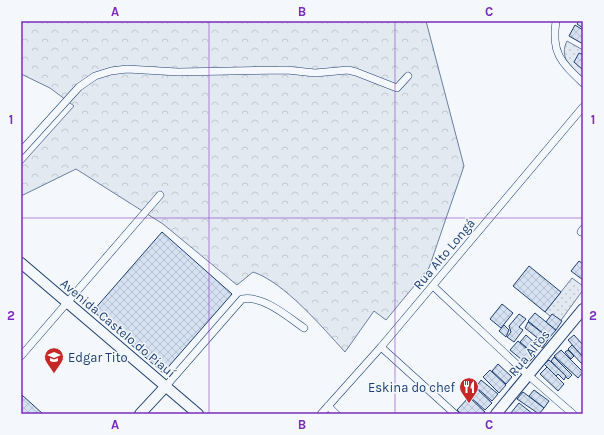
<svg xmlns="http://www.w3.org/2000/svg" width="604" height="435" font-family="Karla,sans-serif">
<defs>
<pattern id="grass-dots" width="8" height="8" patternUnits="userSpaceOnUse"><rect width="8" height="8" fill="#e3e9f0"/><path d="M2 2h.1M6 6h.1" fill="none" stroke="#c2c9d1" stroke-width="1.8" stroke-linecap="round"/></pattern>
<pattern id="forest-crowns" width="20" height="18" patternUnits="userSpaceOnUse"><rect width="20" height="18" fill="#e3e9f0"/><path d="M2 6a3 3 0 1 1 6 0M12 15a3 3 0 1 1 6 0" fill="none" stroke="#c2c9d1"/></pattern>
<pattern id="building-cross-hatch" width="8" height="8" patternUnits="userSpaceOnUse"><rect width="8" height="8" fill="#d5e0f0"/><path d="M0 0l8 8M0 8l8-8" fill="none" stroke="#b6c1d1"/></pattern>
</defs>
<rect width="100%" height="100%" fill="#f4f7fb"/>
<!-- grass -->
<g fill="url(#grass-dots)" stroke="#687fa3">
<path d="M567,41L583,50V77C570,68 559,57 567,41Z"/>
<polygon points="572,278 583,286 583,290 559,323 545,312"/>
</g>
<!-- forest -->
<path fill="url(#forest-crowns)" stroke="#687fa3" d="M21,21H426L464,166L429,268L386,320L374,311L345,352C322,327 284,282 253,272L237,285L163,224L76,169L21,196V165L74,106L50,88L21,74Z"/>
<!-- building -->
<g fill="url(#building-cross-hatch)" stroke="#1d3f73">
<polygon points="579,21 583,21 583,28 577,24"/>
<polygon points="575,25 583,30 583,44 569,36"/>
<polygon points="579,53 583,55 583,70 574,62"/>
<polygon points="162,232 232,294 163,373 93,311"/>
<polygon points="579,261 583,264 583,280 571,271"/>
<polygon points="529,266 561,292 545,312 513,286"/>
<polygon points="502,304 513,313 501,328 490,319"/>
<polygon points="535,313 556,330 549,338 528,321"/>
<polygon points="519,314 526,319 519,327 523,330 514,342 507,337 511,332 509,326"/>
<polygon points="552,314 562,321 556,330 546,322"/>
<polygon points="528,322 549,338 545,344 525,328"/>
<polygon points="504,325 509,330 506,337 499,331"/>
<polygon points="526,335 538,346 532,352 520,342"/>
<polygon points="574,335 583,345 582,356 568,340"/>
<polygon points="536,339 545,344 542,348 534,342"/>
<polygon points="518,341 535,356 527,364 510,350"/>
<polygon points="572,345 583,357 583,365 568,349"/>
<polygon points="561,350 583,372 578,378 554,356"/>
<polygon points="568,350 574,356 571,359 565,352"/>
<polygon points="554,357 572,375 568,379 551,361"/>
<polygon points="549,360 566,376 564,380 558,374 556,376 544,364"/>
<polygon points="498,364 512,377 506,384 492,371"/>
<polygon points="547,367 564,384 558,391 540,374"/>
<polygon points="514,368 519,373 515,377 510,373"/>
<polygon points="490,370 506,385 499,393 483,377"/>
<polygon points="481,380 498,394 492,401 476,387"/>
<polygon points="476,388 492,403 485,410 469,396"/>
<polygon points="534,390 549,401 544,408 529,396"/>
<polygon points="523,392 544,408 539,414 517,399"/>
<polygon points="22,395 43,414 21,414"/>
<polygon points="469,397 485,412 483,414 461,414 457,410"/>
<polygon points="519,403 533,414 510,414"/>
</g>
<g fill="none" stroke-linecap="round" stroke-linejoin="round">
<!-- street casing -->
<g stroke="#1d3f73" stroke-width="8">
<g id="street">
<path d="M556,21C551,53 561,62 583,83"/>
<polyline points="21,151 79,87 95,76 111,71 127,69 178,72 287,70 315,73 348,70 356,72 397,88 408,76"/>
<polyline points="581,232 583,229"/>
<polyline points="433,286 528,375 573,414"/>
<polyline points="381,347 455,414"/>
<polyline points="21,356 160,195"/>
<path d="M166,386L242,299C263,295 288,317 304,328"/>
<polyline points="328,406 336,414"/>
<polyline points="321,414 381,347 583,107"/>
</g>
</g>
<!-- secondary casing -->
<g stroke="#1d3f73" stroke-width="12">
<g id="secondary">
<polyline points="21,263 198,414"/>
<polyline points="140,414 166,386"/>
<polyline points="496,414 583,309"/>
</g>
</g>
<!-- street -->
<use href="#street" stroke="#f4f7fb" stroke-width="7"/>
<!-- secondary -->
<use href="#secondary" stroke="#f4f7fb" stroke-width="10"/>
</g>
<!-- grid -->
<path fill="none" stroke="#7b2cbf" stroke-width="1" stroke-opacity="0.55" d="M209,21V414M395,21V414M21,218H583"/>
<!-- icons -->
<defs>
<g id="school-pin" transform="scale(1)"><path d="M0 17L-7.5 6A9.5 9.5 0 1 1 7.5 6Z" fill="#c62828" stroke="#f4f7fb"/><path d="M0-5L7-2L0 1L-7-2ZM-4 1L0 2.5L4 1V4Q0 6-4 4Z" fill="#fff"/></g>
<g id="restaurant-pin" transform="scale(1)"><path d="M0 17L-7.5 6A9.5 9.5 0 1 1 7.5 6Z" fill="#c62828" stroke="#f4f7fb"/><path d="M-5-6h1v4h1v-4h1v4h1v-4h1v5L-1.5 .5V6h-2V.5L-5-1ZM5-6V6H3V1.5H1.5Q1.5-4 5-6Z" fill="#fff"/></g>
</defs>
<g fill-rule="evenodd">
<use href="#school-pin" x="54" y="357"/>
<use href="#restaurant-pin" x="469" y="387"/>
</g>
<g text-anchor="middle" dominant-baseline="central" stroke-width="3" stroke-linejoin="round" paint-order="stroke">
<!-- street labels -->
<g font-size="13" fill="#1d3f73" stroke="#f4f7fb">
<text transform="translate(444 254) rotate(-50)">Rua Alto Longá</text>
<text transform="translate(118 328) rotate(40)">Avenida Castelo do Piauí</text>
<text transform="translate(529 353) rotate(-50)">Rua Altos</text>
</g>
<!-- poi labels -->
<g font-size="13" fill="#1d3f73" stroke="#f4f7fb" text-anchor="start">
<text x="68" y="357">Edgar Tito</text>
<text x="455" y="387" text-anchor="end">Eskina do chef</text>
</g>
</g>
<!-- border -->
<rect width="604" height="435" fill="none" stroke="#f4f7fb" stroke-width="44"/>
<rect x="22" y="22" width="560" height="391" fill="none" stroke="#7b2cbf" stroke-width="1.5"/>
<g font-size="13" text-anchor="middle" font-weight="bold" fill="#7b2cbf">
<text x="115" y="16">A</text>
<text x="302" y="16">B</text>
<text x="489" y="16">C</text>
<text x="11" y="124">1</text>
<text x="593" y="124">1</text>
<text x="11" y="320">2</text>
<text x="593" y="320">2</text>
<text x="115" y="429">A</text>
<text x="302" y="429">B</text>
<text x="489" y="429">C</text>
</g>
</svg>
